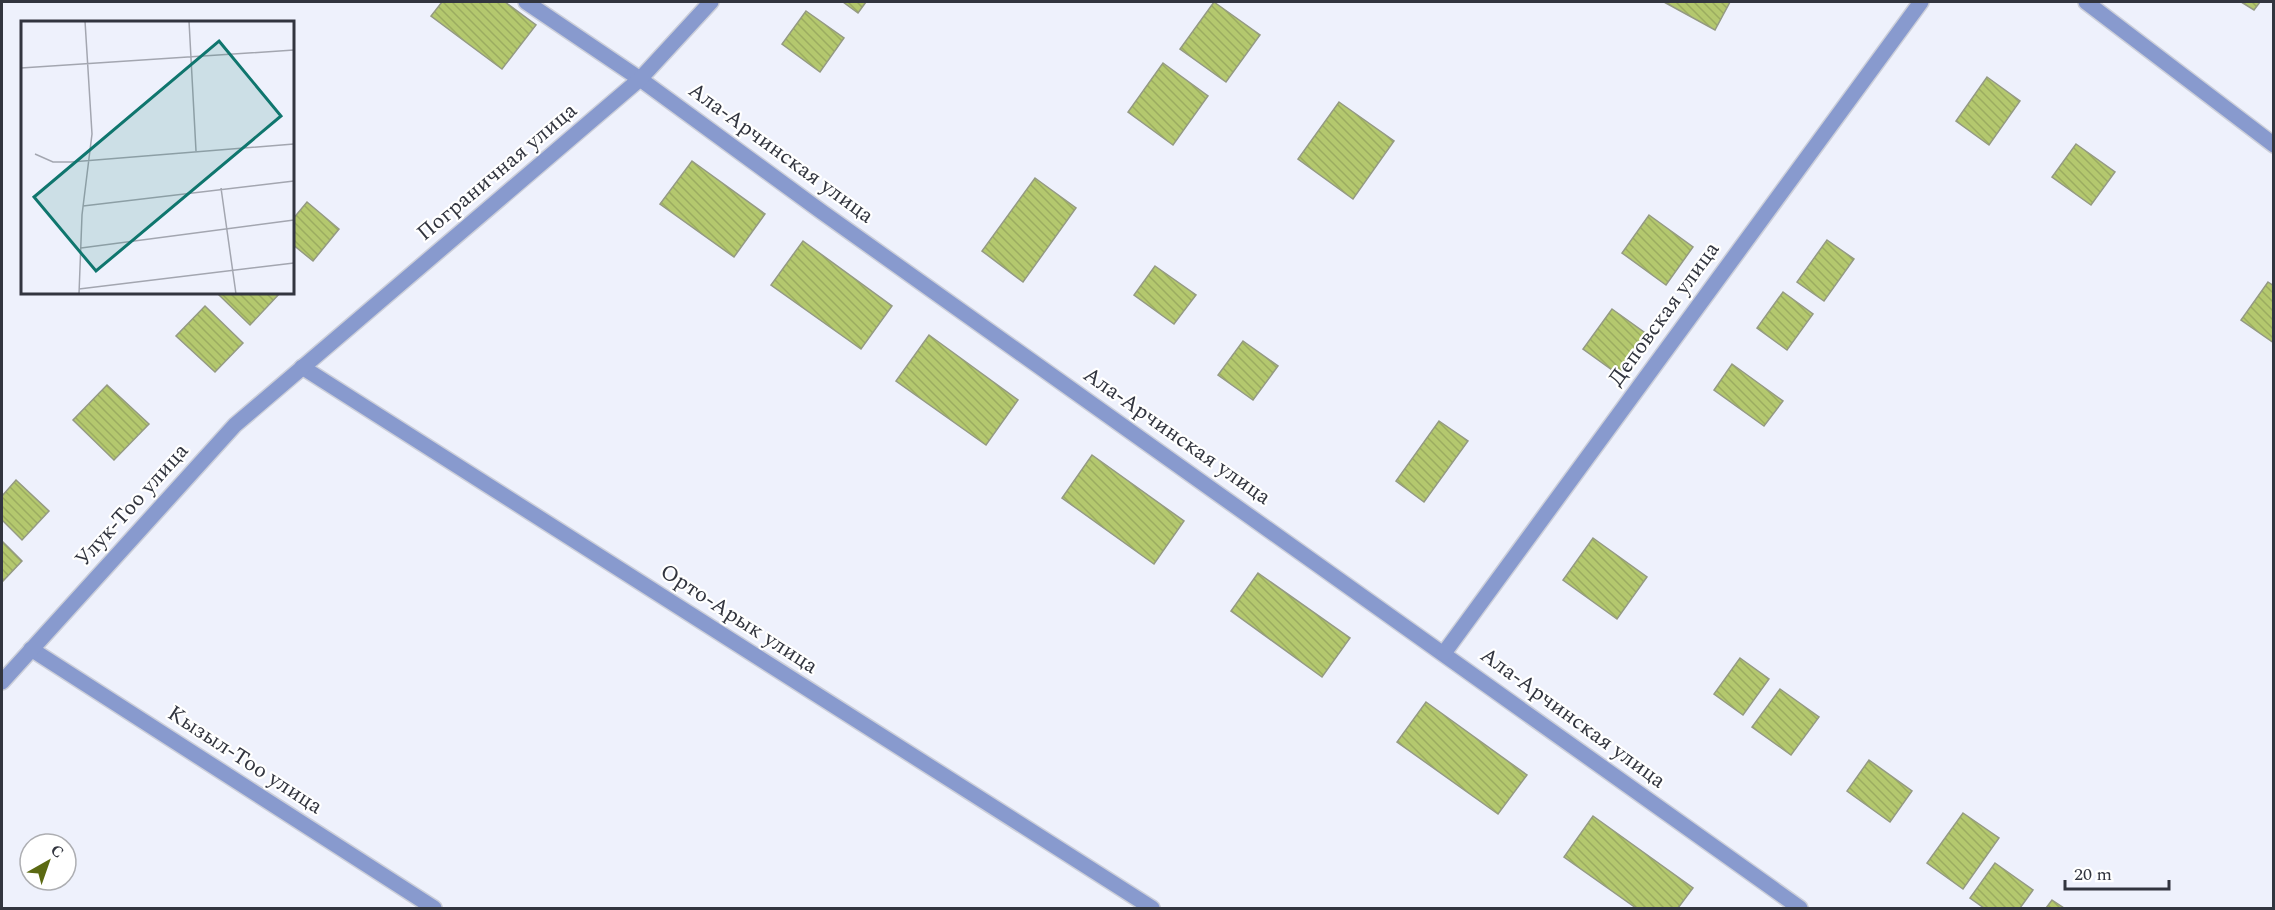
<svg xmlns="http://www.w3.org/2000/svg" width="2275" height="910" font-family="Spectral,serif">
<defs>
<pattern id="building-back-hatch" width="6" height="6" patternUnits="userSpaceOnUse" patternTransform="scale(1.5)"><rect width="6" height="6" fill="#b4c86e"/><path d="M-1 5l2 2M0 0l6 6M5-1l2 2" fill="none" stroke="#9bac60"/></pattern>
</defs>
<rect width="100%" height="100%" fill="#eef1fc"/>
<!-- building -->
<g fill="url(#building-back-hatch)" stroke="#949a82" stroke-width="1.5">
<polygon points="442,2 505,2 536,25 502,69 431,16"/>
<polygon points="843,2 866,2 858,13"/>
<polygon points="1214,2 1260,35 1226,82 1180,49"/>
<polygon points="1664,2 1730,2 1715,30"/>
<polygon points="2241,2 2260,2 2254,10"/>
<polygon points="806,11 844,38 820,72 782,44"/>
<polygon points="1163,63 1208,96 1173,145 1128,112"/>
<polygon points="1987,77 2020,101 1989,145 1956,121"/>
<polygon points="1339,102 1394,141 1353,199 1298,159"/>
<polygon points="2076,144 2115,172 2091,205 2052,177"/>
<polygon points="692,161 765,214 734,257 660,204"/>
<polygon points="1035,178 1076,208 1023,282 982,251"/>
<polygon points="307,202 339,229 313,261 292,244 292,220"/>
<polygon points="1649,215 1693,247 1666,285 1622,253"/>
<polygon points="1827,240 1854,259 1824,301 1797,282"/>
<polygon points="803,241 892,306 861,349 771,285"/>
<polygon points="1155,266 1196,295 1174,324 1134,295"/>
<polygon points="2268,282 2274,286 2274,343 2241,320"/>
<polygon points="222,292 281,292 250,325 219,295"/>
<polygon points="1783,292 1813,314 1787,350 1757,328"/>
<polygon points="205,306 243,343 215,372 176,336"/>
<polygon points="1612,309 1648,335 1619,375 1583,349"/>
<polygon points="929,335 1018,400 986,445 896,381"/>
<polygon points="1243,341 1278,366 1253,400 1218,375"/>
<polygon points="1732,364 1783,401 1764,426 1714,390"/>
<polygon points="107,385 149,424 114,460 73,420"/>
<polygon points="1439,421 1468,441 1424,502 1396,481"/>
<polygon points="1092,455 1184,521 1154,564 1062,498"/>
<polygon points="16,480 49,511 22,540 2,520 2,496"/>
<polygon points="1593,538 1647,577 1617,619 1563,580"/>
<polygon points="2,541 22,561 2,582"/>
<polygon points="1258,573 1350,638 1322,677 1231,611"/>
<polygon points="1740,658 1769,679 1743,715 1714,694"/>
<polygon points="1780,689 1819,717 1791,755 1752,727"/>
<polygon points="1426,702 1527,775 1498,814 1397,742"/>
<polygon points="1869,760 1912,791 1890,822 1847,791"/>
<polygon points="1963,813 1999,838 1963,889 1927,863"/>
<polygon points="1593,816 1693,888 1678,908 1636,908 1564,857"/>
<polygon points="1995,863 2033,890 2020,908 1984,908 1970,898"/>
<polygon points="2052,900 2064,908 2046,908"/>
</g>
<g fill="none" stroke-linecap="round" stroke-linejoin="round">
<!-- minor casing -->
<g stroke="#cccfda" stroke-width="18">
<g id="minor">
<polyline points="526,2 640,79 822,212 1800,908"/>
<polyline points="2086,2 2274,145"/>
<polyline points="302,367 1152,908"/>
<polyline points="31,649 434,908"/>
<polyline points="1444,653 1921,2"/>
<polyline points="2,682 235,425 640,79 711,2"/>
</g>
</g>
<!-- minor -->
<use href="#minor" stroke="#889ace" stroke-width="15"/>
</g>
<g text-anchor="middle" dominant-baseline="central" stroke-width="4.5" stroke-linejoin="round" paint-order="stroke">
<!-- street labels -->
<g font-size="22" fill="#32353f" stroke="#fff">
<text transform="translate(781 153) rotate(36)">Ала-Арчинская улица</text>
<text transform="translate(497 172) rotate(-40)">Пограничная улица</text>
<text transform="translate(1664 314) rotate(-54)">Деповская улица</text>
<text transform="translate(1177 436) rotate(35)">Ала-Арчинская улица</text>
<text transform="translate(132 505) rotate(-48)">Улук-Тоо улица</text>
<text transform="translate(739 619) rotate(33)">Орто-Арык улица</text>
<text transform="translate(1573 718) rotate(36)">Ала-Арчинская улица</text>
<text transform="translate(245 760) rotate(33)">Кызыл-Тоо улица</text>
</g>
</g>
<!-- overview -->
<g transform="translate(21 21)">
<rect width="273" height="273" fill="#eef1fc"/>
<path fill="none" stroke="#a3a6b0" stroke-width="1.5" d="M168,0L175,130M0,47L273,29M14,133L32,141H50L273,123M200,167L215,273M62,185L273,160M60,227L273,199M58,268L273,242M58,273L61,194L71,113L64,0"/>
<path fill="#0f766e" fill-opacity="0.15" stroke="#0f766e" stroke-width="3" d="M198,20L260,95L75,250L13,176Z"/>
<rect width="273" height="273" fill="none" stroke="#32353f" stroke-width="3"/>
</g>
<!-- border -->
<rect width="2275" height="910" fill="none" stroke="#32353f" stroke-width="6"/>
<!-- north arrow -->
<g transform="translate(48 862) rotate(40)"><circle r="28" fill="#ffffff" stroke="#adaeb2" stroke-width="1.5"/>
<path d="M0-4.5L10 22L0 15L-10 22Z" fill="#5b6912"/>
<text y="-9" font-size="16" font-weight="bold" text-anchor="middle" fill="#32353f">С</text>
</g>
<!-- scale -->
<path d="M2065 880v9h104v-9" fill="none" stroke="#32353f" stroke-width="3"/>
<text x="2074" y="880" font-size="18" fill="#32353f" stroke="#ffffff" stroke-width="4.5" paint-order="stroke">20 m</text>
</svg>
